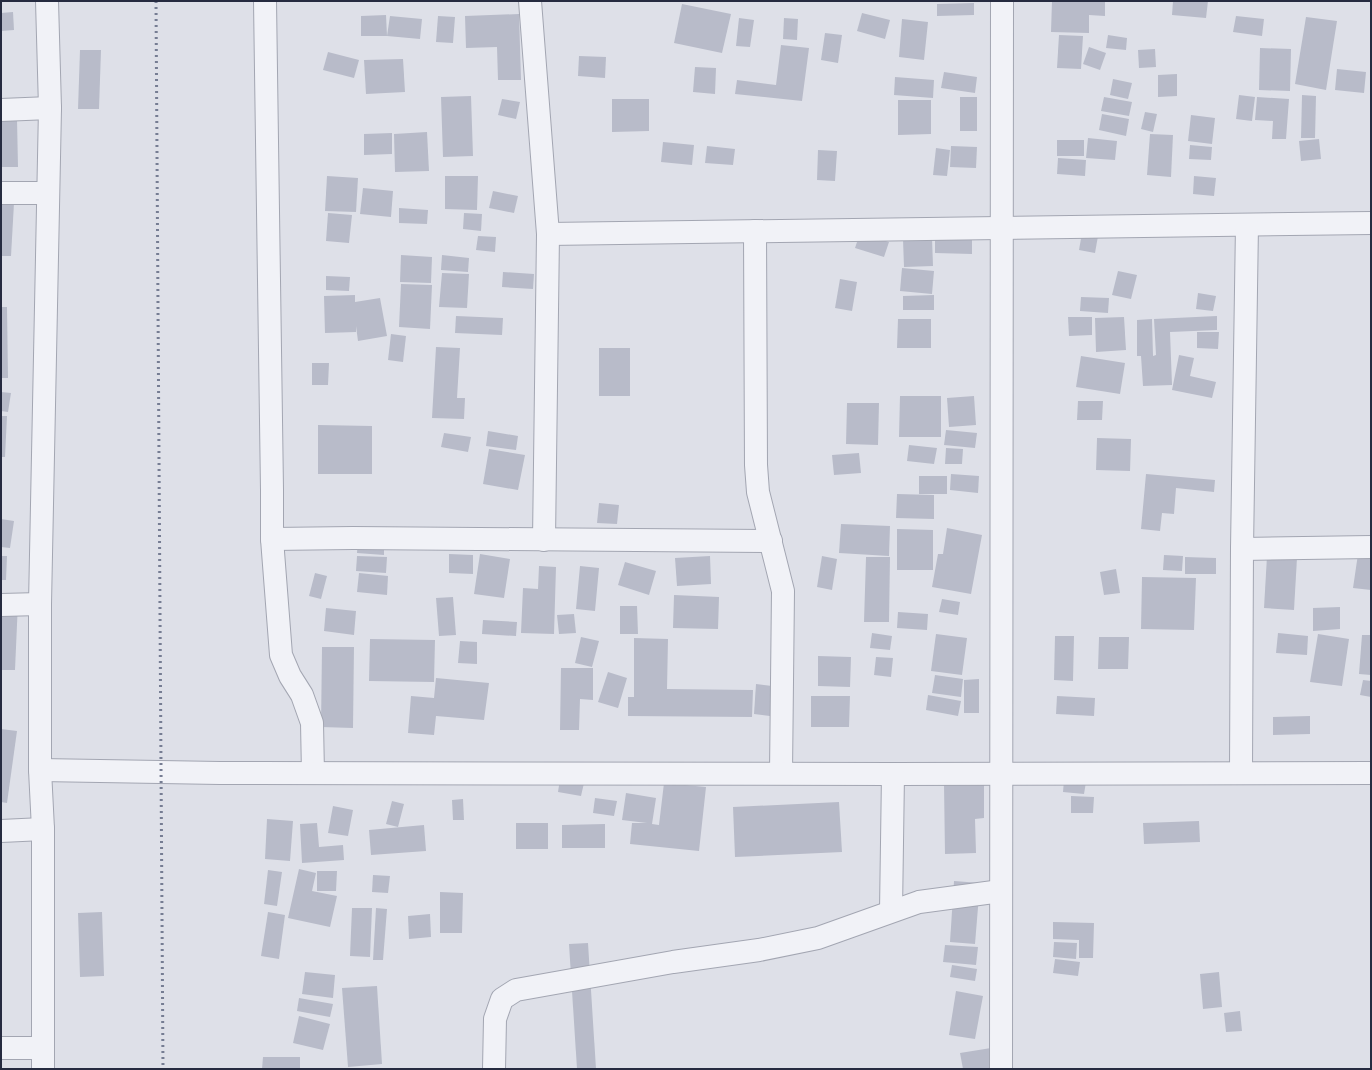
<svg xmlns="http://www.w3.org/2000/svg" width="1372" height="1070" font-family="'Roboto Condensed',sans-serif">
<rect width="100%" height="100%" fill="#dee0e8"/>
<!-- building -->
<g fill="#b8bbc9">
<polygon points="1052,1 1105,2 1105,16 1089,15 1089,33 1051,32"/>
<polygon points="1173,1 1208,1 1206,18 1172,15"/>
<polygon points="974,3 974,15 937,16 937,4"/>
<polygon points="682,4 731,14 722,53 674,43"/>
<polygon points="13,12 14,30 1,31 1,13"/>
<polygon points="862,13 890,20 885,39 857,31"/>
<polygon points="519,14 521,80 498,80 497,47 466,48 465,16"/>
<polygon points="386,15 387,36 361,36 361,16"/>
<polygon points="390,16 422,19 420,39 387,36"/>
<polygon points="438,16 455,17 453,43 436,42"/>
<polygon points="1236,16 1264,19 1262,36 1233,32"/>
<polygon points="1306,17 1337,21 1326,90 1295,84"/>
<polygon points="739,18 754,20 750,47 736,46"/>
<polygon points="784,18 798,19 797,40 783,39"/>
<polygon points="902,19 928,22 924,60 899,57"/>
<polygon points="825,33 842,35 838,63 821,60"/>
<polygon points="1059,35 1083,36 1081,69 1057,68"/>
<polygon points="1108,35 1127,38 1126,50 1106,48"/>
<polygon points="781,45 809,48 802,101 735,94 737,80 776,85"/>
<polygon points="1089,47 1106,53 1100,70 1083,64"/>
<polygon points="1260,48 1291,49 1290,91 1259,90"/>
<polygon points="1155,49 1156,67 1139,68 1138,50"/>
<polygon points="80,50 101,50 99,109 78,109"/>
<polygon points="328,52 359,60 354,78 323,70"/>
<polygon points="579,56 606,57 605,78 578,76"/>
<polygon points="403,59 405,92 366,94 364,60"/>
<polygon points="695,67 716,68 715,94 693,92"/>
<polygon points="1337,69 1366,72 1364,93 1335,90"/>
<polygon points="944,72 977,77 975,93 941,88"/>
<polygon points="1177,74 1177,96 1158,97 1158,75"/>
<polygon points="895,77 934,80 933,98 894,95"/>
<polygon points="1113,79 1132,83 1128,99 1110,95"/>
<polygon points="1239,95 1255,97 1252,121 1236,119"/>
<polygon points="1302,95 1316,96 1315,138 1301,138"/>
<polygon points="471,96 473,156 443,157 441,97"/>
<rect x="960" y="97" width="17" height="34"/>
<polygon points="1104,97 1132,102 1129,116 1101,111"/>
<polygon points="1257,97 1289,99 1286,139 1272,139 1273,121 1255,120"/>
<polygon points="502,99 520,102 516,119 498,115"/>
<polygon points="612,99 649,99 649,131 612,132"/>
<polygon points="898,100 931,100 931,134 898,135"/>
<polygon points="1145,112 1157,114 1153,132 1141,129"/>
<polygon points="1102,114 1129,119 1126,136 1099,130"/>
<polygon points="1191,115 1215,118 1212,144 1188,141"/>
<polygon points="1,119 17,119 18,167 1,167"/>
<polygon points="427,132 429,171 395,172 394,134"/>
<polygon points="392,133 392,154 364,155 364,134"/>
<polygon points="1150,134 1173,135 1171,177 1147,175"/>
<polygon points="1088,138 1117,141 1115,160 1086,158"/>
<polygon points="1319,139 1321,159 1301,161 1299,141"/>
<rect x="1057" y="140" width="27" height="16"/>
<polygon points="663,142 694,145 692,165 661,162"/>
<polygon points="1190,145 1212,147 1211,160 1189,159"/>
<polygon points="707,146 735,149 733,165 705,163"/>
<polygon points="951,146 977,147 976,168 950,167"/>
<polygon points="936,148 950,150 947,176 933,175"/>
<polygon points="818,150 837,151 835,181 817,180"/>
<polygon points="1058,158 1086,160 1085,176 1057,174"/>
<polygon points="327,176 358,178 356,212 325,211"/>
<polygon points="445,176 478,176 477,210 445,209"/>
<polygon points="1194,176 1216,178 1214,196 1193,194"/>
<polygon points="363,188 393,191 391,217 360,214"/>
<polygon points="493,191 518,196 514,213 489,208"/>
<polygon points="1,202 14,203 11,256 1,256"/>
<polygon points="399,208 428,210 427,224 399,223"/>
<polygon points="328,213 352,215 349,243 326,241"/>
<polygon points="464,213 482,214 481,231 463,229"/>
<polygon points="860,233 889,242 884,257 855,248"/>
<polygon points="1082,233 1098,236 1095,253 1079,250"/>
<polygon points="935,235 972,235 972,254 935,253"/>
<polygon points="478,236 496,237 495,252 476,250"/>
<polygon points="932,237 933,266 904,267 903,239"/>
<polygon points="401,255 432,257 431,283 400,282"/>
<polygon points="442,255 469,258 468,272 441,270"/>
<polygon points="902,268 934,271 932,294 900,291"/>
<polygon points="1118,271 1137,275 1131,299 1112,295"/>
<polygon points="503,272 534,274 533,289 502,287"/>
<polygon points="442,273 469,274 467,308 439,307"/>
<polygon points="326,276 350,277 349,291 326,290"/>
<polygon points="840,279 857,282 852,311 835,308"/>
<polygon points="401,284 432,285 430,329 399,327"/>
<polygon points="1198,293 1216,296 1213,311 1196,309"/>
<polygon points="355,295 355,302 380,298 387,336 358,341 356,326 356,332 325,333 324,296"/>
<polygon points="934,295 934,310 903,310 903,296"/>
<polygon points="1081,297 1109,298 1108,313 1080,311"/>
<polygon points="1,307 7,307 8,378 1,378"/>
<polygon points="456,316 503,318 502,335 455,333"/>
<polygon points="1217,316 1217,330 1170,332 1172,385 1143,386 1141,356 1137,356 1137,320 1152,319 1153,356 1156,355 1154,319"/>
<polygon points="1068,317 1092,317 1092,335 1069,336"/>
<polygon points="1124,317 1126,350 1096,352 1095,318"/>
<polygon points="898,319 931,319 931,348 897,348"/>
<polygon points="1197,332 1219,332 1218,349 1197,348"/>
<polygon points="391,334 406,336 403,362 388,360"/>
<polygon points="436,347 460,348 457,398 465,398 464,419 432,418"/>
<rect x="599" y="348" width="31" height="48"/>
<polygon points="1179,355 1194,358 1190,376 1216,382 1212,398 1172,390"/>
<polygon points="1081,356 1125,363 1120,394 1076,387"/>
<polygon points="312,363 329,363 328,385 312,385"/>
<polygon points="1,392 11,393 8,412 1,411"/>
<polygon points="900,396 941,396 941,437 899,437"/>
<polygon points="974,396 976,425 949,427 947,398"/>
<polygon points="1078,401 1103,401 1102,420 1077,420"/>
<polygon points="847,403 879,403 878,445 846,444"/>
<polygon points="1,416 7,416 5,457 1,457"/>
<polygon points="318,425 372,426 372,474 318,474"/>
<polygon points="946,430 977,433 975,448 944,445"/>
<polygon points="488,431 518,436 516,450 486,446"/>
<polygon points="444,433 471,437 468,452 441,447"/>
<polygon points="1097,438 1131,439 1130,471 1096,470"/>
<polygon points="909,445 937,448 934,464 907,461"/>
<polygon points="946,448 963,449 962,464 945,464"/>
<polygon points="489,449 525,455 518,490 483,484"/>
<polygon points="859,453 861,473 834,475 832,455"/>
<polygon points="951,474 979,476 978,493 950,490"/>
<polygon points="1146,474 1215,480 1214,492 1176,488 1174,514 1162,513 1160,531 1141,529"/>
<rect x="919" y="476" width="28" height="18"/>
<polygon points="897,494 934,495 934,519 896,518"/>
<polygon points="599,503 619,505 617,524 597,523"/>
<polygon points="1,519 14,521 10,548 1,547"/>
<polygon points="841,524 890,526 889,556 839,553"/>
<polygon points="947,528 982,535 971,594 932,587 938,554 943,554"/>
<polygon points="897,529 933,530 933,570 897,570"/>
<polygon points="358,538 384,540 384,555 357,553"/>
<polygon points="449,554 473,555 473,574 449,573"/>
<polygon points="480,554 510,559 504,598 474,594"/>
<polygon points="1358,554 1371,555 1371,590 1353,588"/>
<polygon points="1164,555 1183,556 1182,571 1163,570"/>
<polygon points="1,556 7,556 6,580 1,580"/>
<polygon points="357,556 387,557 386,573 356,571"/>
<polygon points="710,556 711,584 677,586 675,558"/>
<polygon points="822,556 837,559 832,590 817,587"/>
<polygon points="1267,556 1297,558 1294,610 1264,608"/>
<polygon points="866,557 890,557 889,622 864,622"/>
<polygon points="1185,557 1216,558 1216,574 1185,574"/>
<polygon points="625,562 656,571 649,595 618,585"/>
<polygon points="539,566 556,567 554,634 521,633 523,588 538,589"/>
<polygon points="580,566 599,568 595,611 576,609"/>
<polygon points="1116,569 1120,593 1104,595 1100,572"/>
<polygon points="315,573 327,576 321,599 309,596"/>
<polygon points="359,573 388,576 387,595 357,592"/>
<polygon points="1142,577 1196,578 1194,630 1141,629"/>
<polygon points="674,595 719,597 718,629 673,628"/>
<polygon points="453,597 456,635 439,636 436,598"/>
<polygon points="942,599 960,602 958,615 939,612"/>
<polygon points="1,601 18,602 15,670 1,670"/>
<polygon points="620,606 637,606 638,634 620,634"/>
<polygon points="1340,607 1340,629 1313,631 1313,608"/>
<polygon points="326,608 356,611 354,635 324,631"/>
<polygon points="898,612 928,614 927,630 897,628"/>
<polygon points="574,614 576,633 559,634 557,615"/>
<polygon points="483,620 517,622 516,636 482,634"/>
<polygon points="872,633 892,636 890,650 870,648"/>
<polygon points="1278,633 1308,636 1307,655 1276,653"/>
<polygon points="936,634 967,638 962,675 931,671"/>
<polygon points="1318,634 1349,639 1342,686 1310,682"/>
<polygon points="1362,635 1371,635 1371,675 1359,674"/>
<polygon points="1055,636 1074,636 1073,681 1054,680"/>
<polygon points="581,637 599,641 592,667 575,663"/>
<polygon points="1099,637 1129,637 1128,669 1098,669"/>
<polygon points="634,638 668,639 667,689 753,690 752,717 628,716 628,697 634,697"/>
<polygon points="370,639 435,640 434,682 369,681"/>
<polygon points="460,641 477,642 477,664 458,663"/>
<polygon points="322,647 354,647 353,728 321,727"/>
<polygon points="818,656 851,657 850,687 818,686"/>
<polygon points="876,657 893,658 891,677 874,675"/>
<polygon points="561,668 593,668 593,700 580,699 579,730 560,730"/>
<polygon points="608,672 627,678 618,708 598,702"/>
<polygon points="935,675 963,679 961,697 932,693"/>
<polygon points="436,678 489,683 484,720 436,716 434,735 408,733 411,696 434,698"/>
<polygon points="979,679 979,713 964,713 964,680"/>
<polygon points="1363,680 1371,681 1371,697 1360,695"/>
<polygon points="756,684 772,686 770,716 754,714"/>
<polygon points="928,695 961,701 958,716 926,710"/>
<polygon points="811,696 850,696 849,727 811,727"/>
<polygon points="1057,696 1095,698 1094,716 1056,714"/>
<polygon points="1310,716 1310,734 1273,735 1273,717"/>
<polygon points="1,729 17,731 7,803 1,802"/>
<polygon points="560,779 584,783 581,796 558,792"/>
<polygon points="1064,780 1086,782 1084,794 1063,792"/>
<polygon points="664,783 706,787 699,851 630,844 632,823 647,823 622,820 626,793 656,798 652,824 659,825"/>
<polygon points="984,783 984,818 975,819 976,853 945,854 944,784"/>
<polygon points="1071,796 1094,797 1093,813 1071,813"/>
<polygon points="595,798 617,801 614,816 593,813"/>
<polygon points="463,799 464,820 453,820 452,800"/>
<polygon points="392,801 404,804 398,827 386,824"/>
<polygon points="839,802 842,852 735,857 733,807"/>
<polygon points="333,806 353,810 348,836 328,833"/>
<polygon points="267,819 293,821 290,861 265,859"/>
<polygon points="1199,821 1200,842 1144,844 1143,823"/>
<polygon points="317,823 319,847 343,845 344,860 302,863 300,824"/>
<rect x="516" y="823" width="32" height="26"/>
<polygon points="605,824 605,848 562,848 562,825"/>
<polygon points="424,825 426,851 371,855 369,830"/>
<polygon points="299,869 316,873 312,891 337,896 330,927 288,918"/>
<polygon points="268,870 282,872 277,906 264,904"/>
<polygon points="317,871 337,871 336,891 317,891"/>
<polygon points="373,875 390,876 388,893 372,892"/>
<polygon points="954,881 980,883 975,944 950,942"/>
<polygon points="440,892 463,893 462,933 440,933"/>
<polygon points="352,908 372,908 370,957 350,956"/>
<polygon points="376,908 387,909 383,960 373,960"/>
<polygon points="102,912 104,976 80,977 78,913"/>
<polygon points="268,912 285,915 279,959 261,956"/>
<polygon points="430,914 431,937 409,939 408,916"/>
<polygon points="1053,922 1094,923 1093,958 1079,958 1079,940 1053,939"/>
<polygon points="1054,942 1077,943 1076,959 1053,957"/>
<polygon points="588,943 596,1069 577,1069 569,944"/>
<polygon points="945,945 978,947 976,965 943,962"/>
<polygon points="1055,959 1080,962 1078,976 1053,973"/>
<polygon points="952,965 977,969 975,981 950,977"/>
<polygon points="305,972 335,975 333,998 302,994"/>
<polygon points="1219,972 1222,1007 1203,1009 1200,974"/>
<polygon points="377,986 382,1064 348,1067 342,988"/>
<polygon points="956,991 983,996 975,1039 949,1035"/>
<polygon points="299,998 333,1004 330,1017 297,1011"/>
<polygon points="1240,1011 1242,1031 1226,1032 1224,1013"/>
<polygon points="299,1016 330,1024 323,1050 293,1043"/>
<polygon points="991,1048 994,1069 963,1069 960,1053"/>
<polygon points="263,1057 300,1057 300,1069 262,1069"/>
</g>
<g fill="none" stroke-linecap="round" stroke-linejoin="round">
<!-- minor casing -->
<g stroke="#a3a6b2" stroke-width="24">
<g id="minor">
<polyline points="265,1 272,490 272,539 281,655 290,676 302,695 312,723 313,773"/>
<polyline points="530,1 548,234 544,540"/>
<polyline points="1,110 50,108"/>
<polyline points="1,193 48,193"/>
<polyline points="755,231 756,465 758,492 783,591 781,773"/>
<polyline points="548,234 1371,223"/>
<polyline points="272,539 353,538 771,541"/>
<polyline points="1242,549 1371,547"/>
<polyline points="1,605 40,604"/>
<polyline points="40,770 220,773 893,774 1371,773"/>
<polyline points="1241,773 1242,549 1247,225"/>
<polyline points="1,831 43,829"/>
<polyline points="891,911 893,774"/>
<polyline points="1,1048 42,1048"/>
<polyline points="43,1069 43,829 40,770 40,604 50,108 47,1"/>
<polyline points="494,1069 495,1019 502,999 516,990 673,962 759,950 818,938 919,902 1001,891"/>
<polyline points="1001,1069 1002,1"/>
</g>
</g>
<!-- minor -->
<use href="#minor" stroke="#f1f2f7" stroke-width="22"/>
<!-- rail -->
<polyline stroke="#767d93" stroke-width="3" stroke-dasharray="2 4" stroke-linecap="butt" points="156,1 163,1069"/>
</g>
<!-- border -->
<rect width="1372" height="1070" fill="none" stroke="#262b40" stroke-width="4"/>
</svg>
